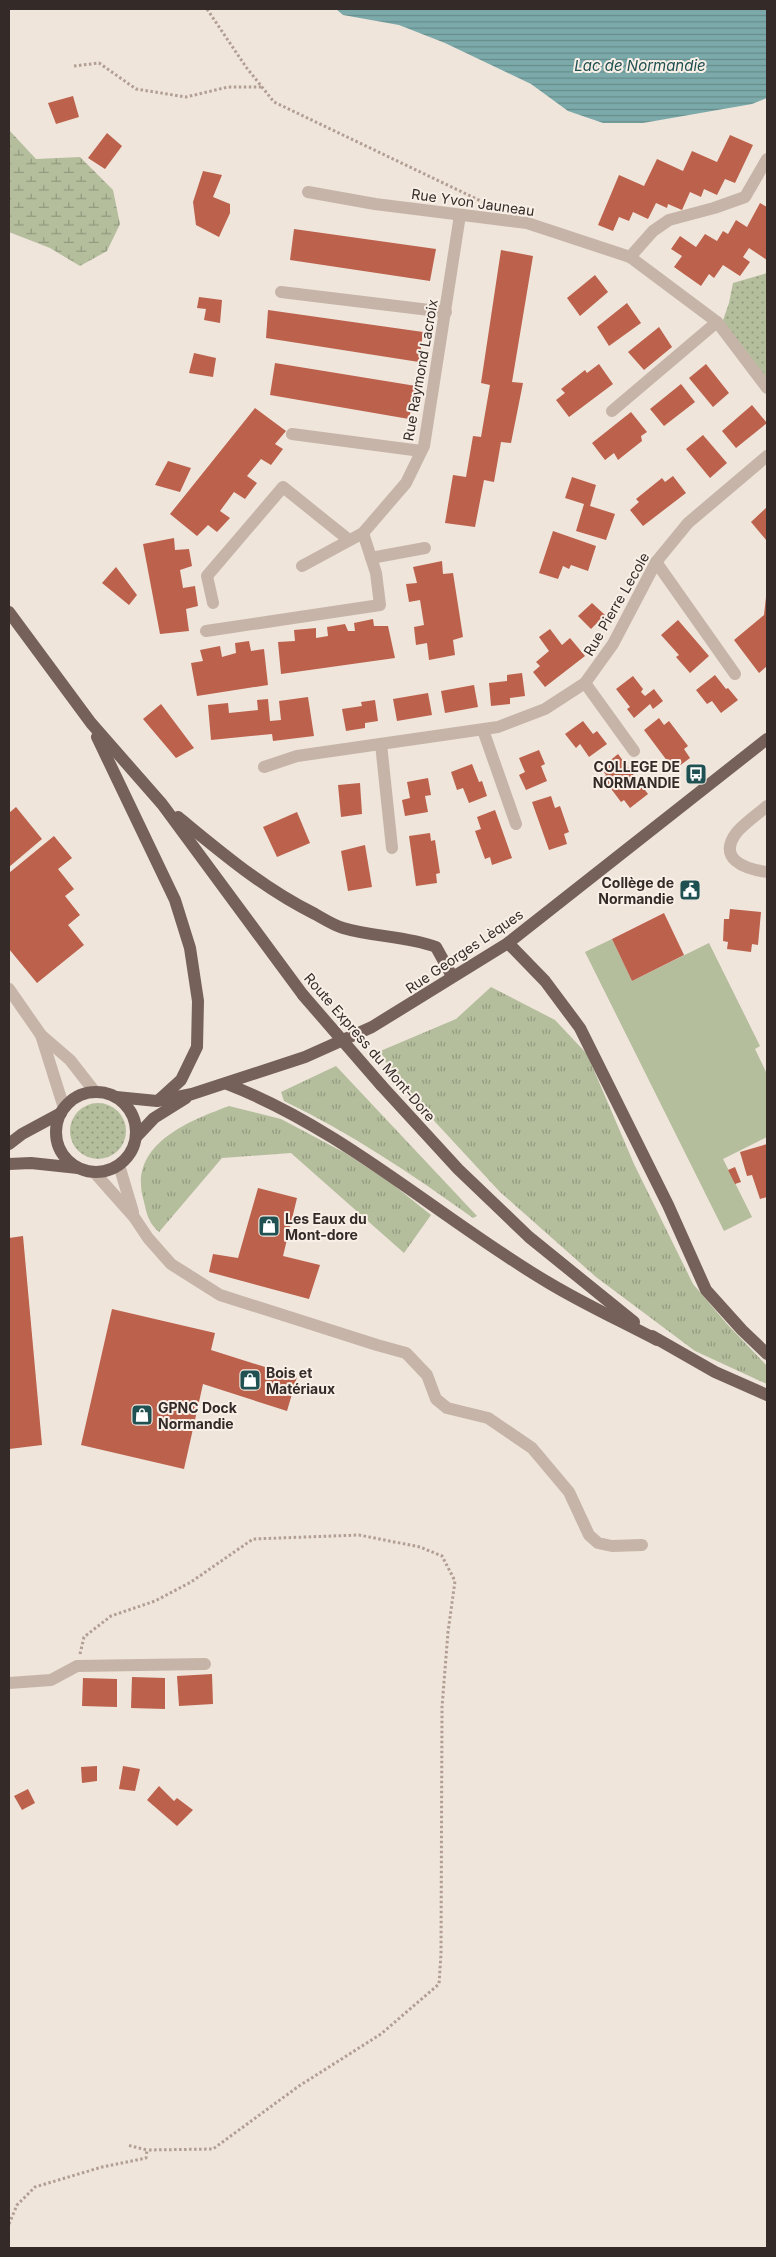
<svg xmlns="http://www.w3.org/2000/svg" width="776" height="2257" font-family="Inter,sans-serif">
<defs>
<pattern id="grass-tufts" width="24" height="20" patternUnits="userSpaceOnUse" patternTransform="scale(1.25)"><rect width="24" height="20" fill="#b4bd9c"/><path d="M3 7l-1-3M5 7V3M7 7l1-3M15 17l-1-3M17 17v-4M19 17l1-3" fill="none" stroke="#939a7f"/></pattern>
<pattern id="wetland-marsh" width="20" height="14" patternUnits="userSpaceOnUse" patternTransform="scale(1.25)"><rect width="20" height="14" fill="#b4bd9c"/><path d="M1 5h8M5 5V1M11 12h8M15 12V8" fill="none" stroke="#939a7f"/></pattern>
<pattern id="park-dots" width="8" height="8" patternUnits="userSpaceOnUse" patternTransform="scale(1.25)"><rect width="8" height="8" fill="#b4bd9c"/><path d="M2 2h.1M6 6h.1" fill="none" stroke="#939a7f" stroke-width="1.8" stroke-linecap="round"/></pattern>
<pattern id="water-rules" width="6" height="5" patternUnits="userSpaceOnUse" patternTransform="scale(1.25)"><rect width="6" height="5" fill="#7caaaa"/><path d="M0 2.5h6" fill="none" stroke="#668b8a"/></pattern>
</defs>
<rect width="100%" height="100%" fill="#efe5db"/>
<!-- grass -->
<g fill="url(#grass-tufts)">
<polygon points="491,987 555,1020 587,1054 634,1164 693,1284 727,1324 767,1366 767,1384 695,1351 596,1277 500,1192 426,1112 378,1052 456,1019"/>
<path d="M336,1066L477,1216L473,1218C413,1175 351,1133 284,1101L281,1092Z"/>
<path d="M229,1106L281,1119L345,1153L391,1183L431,1215L404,1253L291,1153L222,1158L159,1232C147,1221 147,1213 143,1198C129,1144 189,1121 229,1106Z"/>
</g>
<!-- wetland -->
<polygon fill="url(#wetland-marsh)" points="9,130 36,159 80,157 113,190 120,224 107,251 80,266 50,248 9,232"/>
<!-- park -->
<g fill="url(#park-dots)">
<polygon points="767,273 767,388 721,326 729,303 733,283"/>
<circle cx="98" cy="1131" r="28"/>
</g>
<!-- pitch -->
<polygon fill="#b4bd9c" points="612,939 632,981 709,943 760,1046 755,1049 767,1074 767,1137 723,1159 752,1217 724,1231 585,952"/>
<!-- water -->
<polygon fill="url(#water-rules)" points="336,9 767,9 767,98 752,104 643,123 603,123 568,111 531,84 445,43 399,25 343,15"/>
<!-- building -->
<g fill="#bc614c">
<polygon points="73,96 79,117 56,124 48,103"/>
<polygon points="107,133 122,146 105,169 88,158"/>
<polygon points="730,135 753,145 735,183 725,179 717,195 704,189 701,197 690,192 682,210 668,204 667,208 656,203 648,219 633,212 629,221 619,217 613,231 598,225 619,175 644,186 657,159 683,171 692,151 717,162"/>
<polygon points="203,171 222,175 213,197 230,204 230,213 219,237 196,225 193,202"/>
<polygon points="760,203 767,207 767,260 749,248 743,257 750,262 740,276 723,265 714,278 709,274 701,286 674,267 682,256 671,249 680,236 696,247 705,234 717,241 723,231 728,234 736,220 747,227"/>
<polygon points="294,229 436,249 430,281 290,260"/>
<polygon points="501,250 533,256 512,382 523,383 511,443 501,442 494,482 484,480 475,527 445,523 453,475 466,477 473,436 481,437 490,385 481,383"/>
<polygon points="595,275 608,292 580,316 567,298"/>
<polygon points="199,297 222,300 220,323 204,320 206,309 197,308"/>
<polygon points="627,303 641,323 609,346 597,327"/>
<polygon points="268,310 423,332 419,362 266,338"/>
<polygon points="659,327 672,347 644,370 628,352"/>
<polygon points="194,353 216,358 213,377 189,373"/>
<polygon points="275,363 416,386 409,419 270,395"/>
<polygon points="599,364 613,384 569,417 556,400 565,393 561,389 585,370 587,373"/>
<polygon points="706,364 729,393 713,407 689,378"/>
<polygon points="681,384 695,402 664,426 650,409"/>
<polygon points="752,405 767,423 736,448 722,431"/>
<polygon points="255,408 286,431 275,444 283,449 271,465 261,459 247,476 257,483 245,499 234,492 220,511 230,518 217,532 208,525 197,536 170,514"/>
<polygon points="631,412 647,432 641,436 642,441 618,460 614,453 605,460 592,443"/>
<polygon points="703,435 727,463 710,478 686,449"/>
<polygon points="168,461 191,468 180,492 155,485"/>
<polygon points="673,476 686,493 643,526 630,510 639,502 636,499 662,478 665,482"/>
<polygon points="572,477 596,485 590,506 615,514 606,540 576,531 584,504 565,498"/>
<polygon points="767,507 767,541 751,522"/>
<polygon points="553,531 596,546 588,571 571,565 569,569 563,566 558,579 539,573"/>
<polygon points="174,538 175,550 189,549 192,566 180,570 183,588 195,586 198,606 186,609 189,631 160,634 143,544"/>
<polygon points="442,561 443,574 453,573 463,637 453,640 455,655 429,660 427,643 416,645 414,627 424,625 420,600 409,602 406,584 417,583 413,567"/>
<polygon points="116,567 137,595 129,605 102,583"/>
<polygon points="766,597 767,666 759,673 734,640 764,615"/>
<polygon points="592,603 605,615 591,629 578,616"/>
<polygon points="373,619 374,626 388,626 395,658 281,674 278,642 295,641 294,630 316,628 316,638 328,636 327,627 345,624 348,631 355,631 354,623"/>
<polygon points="678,620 709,656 690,673 676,657 679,655 661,635"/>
<polygon points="550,629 562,645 570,638 585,656 545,687 533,672 540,666 536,662 549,651 539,637"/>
<polygon points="249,641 251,651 264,649 268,685 197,696 191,663 203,661 200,650 220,646 222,657 236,653 235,643"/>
<polygon points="522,673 525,696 510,698 510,704 491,706 489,683 507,681 507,675"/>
<polygon points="715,675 726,689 728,688 738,700 721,713 712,701 707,704 696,690"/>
<polygon points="633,676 643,689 641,692 645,696 654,689 663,701 653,709 650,704 634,718 627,709 630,707 616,689"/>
<polygon points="474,685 478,707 445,713 441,691"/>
<polygon points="428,693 432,715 397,721 393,699"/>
<polygon points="308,697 314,736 273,741 272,734 211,740 208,705 228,703 229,713 258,710 257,700 268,699 270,721 281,720 279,701"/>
<polygon points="375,700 378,721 365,723 365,728 346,731 342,709 362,706 361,702"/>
<polygon points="161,704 194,748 176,758 143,719"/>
<polygon points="659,718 664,725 669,721 688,746 684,749 690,758 674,770 644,730"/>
<polygon points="583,721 593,734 597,731 607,744 589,757 580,744 576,748 565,734"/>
<polygon points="539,750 545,764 541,766 547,781 526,790 519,775 525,772 519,758"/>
<polygon points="618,754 648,794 630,808 624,800 621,802 603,778 606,775 601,768"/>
<polygon points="472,764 479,782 482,781 487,796 469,803 463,788 457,790 451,772"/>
<polygon points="428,778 431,795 425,796 428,812 405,816 402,800 410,798 407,782"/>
<polygon points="360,783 362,814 341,817 338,785"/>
<polygon points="551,796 555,808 560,806 569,832 564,834 567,844 549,850 532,802"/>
<polygon points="16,807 42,839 9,867 9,813"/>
<polygon points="495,810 512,858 492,865 490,857 485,859 475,831 481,829 477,817"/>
<polygon points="297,812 310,843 277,857 263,827"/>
<polygon points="430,833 431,841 435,840 440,873 436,874 437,883 416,886 409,836"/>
<polygon points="54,836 72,858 58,869 74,889 65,896 80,915 68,925 84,945 37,983 9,949 9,873"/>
<polygon points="365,845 372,887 348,891 341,851"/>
<polygon points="730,909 761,912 758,945 752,944 751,952 727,949 728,942 723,941 724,919 729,919"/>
<polygon points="664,913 684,955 632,981 612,939"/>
<polygon points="767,1144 767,1197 760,1199 752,1175 747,1176 740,1152"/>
<polygon points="735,1167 741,1182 735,1184 728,1170"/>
<polygon points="258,1188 297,1198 283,1256 320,1265 309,1299 209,1272 213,1254 238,1258"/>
<polygon points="23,1236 42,1445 9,1449 9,1238"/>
<polygon points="112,1309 215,1333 211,1350 297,1377 287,1411 203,1384 184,1469 81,1445"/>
<polygon points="212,1674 213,1704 179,1706 177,1676"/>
<polygon points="132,1677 165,1678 165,1709 131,1708"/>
<polygon points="83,1678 117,1679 117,1707 82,1706"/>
<polygon points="97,1766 97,1781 82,1783 81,1767"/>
<polygon points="123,1766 140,1769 135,1791 119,1789"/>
<polygon points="159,1786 174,1801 177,1798 193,1810 177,1826 147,1800"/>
<polygon points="28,1789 35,1803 22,1810 14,1796"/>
</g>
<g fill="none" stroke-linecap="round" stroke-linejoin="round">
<!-- path -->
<g stroke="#b29e92" stroke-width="3" stroke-dasharray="2.5 2.5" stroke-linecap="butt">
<polyline points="207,9 246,67 274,102 483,202"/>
<polyline points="74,66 99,63 136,89 186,97 228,87 262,87"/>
<polyline points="80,1654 84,1637 111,1616 155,1601 191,1582 253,1539 359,1535 420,1547 442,1556 455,1581 448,1632 442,1707 441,1954 439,1984 381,2034 299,2086 213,2149 147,2150"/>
<polyline points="9,2224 17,2205 35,2187 102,2167 146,2158 147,2150 127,2145"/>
</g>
<!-- minor -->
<g stroke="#c6b4a8" stroke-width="12">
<polyline points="767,159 745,197 714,208 669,220 653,231 630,257 717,322 767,388"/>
<polyline points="308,192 375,204 527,223 630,257"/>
<polyline points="281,292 446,312"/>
<polyline points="612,411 717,322"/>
<polyline points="292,434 421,451"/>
<polyline points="371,558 425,548"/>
<polyline points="656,562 735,674"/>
<polyline points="302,566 363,533 406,483 424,446 460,215"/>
<polyline points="213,603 207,576 283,487 349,540"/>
<polyline points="206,631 380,605 376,573 363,533"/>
<polyline points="585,683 634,751"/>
<polyline points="483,730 516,824"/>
<polyline points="381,744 392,848"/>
<polyline points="264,767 297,756 498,727 545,709 585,683 613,644 656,562 688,523 767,456"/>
<path d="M767,806C758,814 746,822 737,832C716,859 745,869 767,872"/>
<polyline points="9,989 41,1035 64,1108"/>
<polyline points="41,1035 70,1060 95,1092"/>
<polyline points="119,1165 133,1212"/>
<polyline points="94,1172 134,1217 148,1238 171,1264 220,1295 377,1345 406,1353 427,1375 436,1399 447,1408 488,1418 532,1448 569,1492 589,1535 598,1543 612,1546 642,1545"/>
<polyline points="9,1683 51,1680 77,1666 205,1664"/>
</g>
<!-- major -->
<g stroke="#75615a" stroke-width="12">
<polyline points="9,612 91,723 162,804 303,995"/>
<polyline points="97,737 175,900 190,948 198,1001 197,1047 181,1080 159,1100"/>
<path d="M178,817C222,853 264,889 315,914C324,919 333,925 343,928C373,937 407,936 436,947L452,976"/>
<polyline points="508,943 545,981 580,1028 668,1205 706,1290 742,1330 767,1354"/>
<path d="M227,1084C344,1129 442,1220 549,1283C584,1304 621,1321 657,1340"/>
<polyline points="381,1085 458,1169 529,1237 634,1322"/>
<circle cx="96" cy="1132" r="40"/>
<polyline points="116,1097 157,1101 192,1094 305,1057 372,1027 508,943 767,739"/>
<polyline points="136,1137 154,1118 186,1098"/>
<polyline points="9,1144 22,1134 61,1113"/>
<polyline points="9,1164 31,1163 78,1168"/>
<polyline points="652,1336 715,1372 767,1395"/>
</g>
<!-- major-bridge -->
<polyline stroke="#75615a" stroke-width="12" points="303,995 381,1085"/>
</g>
<!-- icons -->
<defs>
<g id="bus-square" transform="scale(1.125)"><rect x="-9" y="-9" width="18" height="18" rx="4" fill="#205152" stroke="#f8efe7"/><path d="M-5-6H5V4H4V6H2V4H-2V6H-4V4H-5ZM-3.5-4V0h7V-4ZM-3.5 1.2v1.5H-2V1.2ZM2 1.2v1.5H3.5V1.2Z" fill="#fff"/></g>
<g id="civic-square" transform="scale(1.125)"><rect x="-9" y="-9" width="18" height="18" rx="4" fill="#205152" stroke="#f8efe7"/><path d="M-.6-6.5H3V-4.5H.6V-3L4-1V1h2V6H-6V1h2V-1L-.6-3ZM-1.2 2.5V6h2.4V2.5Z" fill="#fff"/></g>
<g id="shop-square" transform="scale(1.125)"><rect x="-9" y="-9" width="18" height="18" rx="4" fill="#205152" stroke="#f8efe7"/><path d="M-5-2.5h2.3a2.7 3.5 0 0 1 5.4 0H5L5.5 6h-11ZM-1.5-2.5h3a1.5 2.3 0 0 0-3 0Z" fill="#fff"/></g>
</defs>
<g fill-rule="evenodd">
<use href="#bus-square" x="696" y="774"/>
<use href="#civic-square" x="690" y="890"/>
<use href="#shop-square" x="269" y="1226"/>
<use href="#shop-square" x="250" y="1380"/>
<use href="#shop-square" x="142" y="1415"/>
</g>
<g text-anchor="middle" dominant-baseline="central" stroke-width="4" stroke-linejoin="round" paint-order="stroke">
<!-- street labels -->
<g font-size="14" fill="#342b28" stroke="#f8efe7">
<text transform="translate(473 202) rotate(8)">Rue Yvon Jauneau</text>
<text transform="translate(420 370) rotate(-80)">Rue Raymond Lacroix</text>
<text transform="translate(616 604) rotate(-60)">Rue Pierre Lecole</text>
<text transform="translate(464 951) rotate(-34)">Rue Georges Lèques</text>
<text transform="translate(370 1047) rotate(49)">Route Express du Mont-Dore</text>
</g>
<!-- poi labels -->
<g font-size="14" font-weight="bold" fill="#342b28" stroke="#f8efe7" text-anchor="start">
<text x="680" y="766" text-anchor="end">COLLEGE DE<tspan x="680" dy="16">NORMANDIE</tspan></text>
<text x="674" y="882" text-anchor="end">Collège de<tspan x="674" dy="16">Normandie</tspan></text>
<text x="285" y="1218">Les Eaux du<tspan x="285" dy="16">Mont-dore</tspan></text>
<text x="266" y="1372">Bois et<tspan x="266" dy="16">Matériaux</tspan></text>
<text x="158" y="1407">GPNC Dock<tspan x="158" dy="16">Normandie</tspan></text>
</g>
<!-- water labels -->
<g font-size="15" font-style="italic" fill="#205152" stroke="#f8efe7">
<text x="640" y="65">Lac de Normandie</text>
</g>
</g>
<!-- border -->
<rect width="776" height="2257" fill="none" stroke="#342b28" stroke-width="20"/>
</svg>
